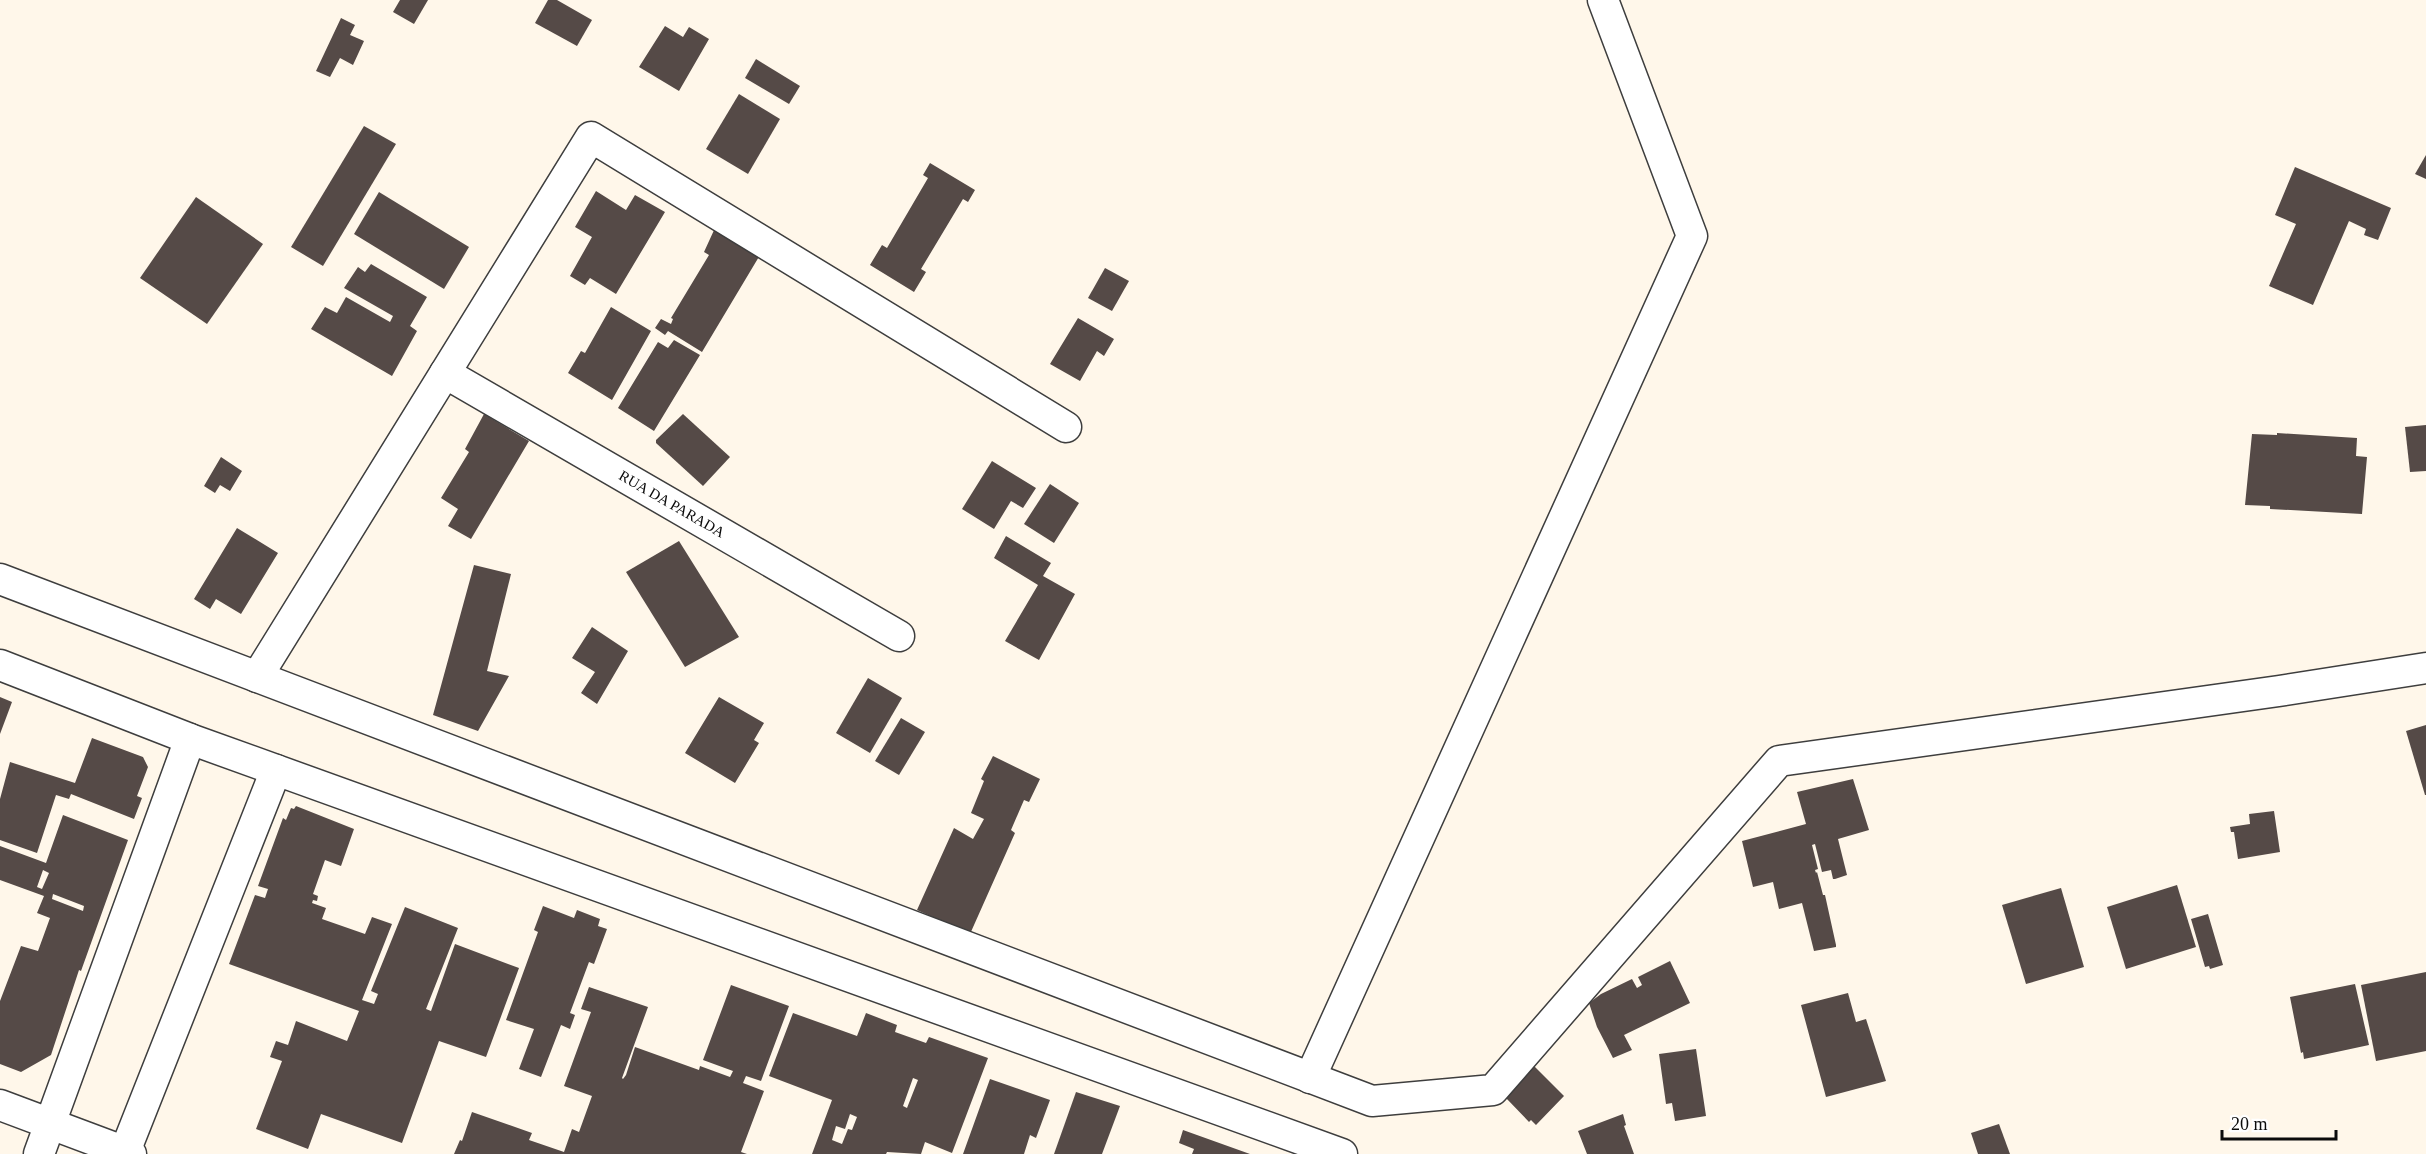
<svg xmlns="http://www.w3.org/2000/svg" width="2426" height="1154" font-family="Georgia,serif">
<rect width="100%" height="100%" fill="#fff7ea"/>
<!-- building -->
<g fill="#554a47" fill-rule="evenodd">
<polygon points="400,0 428,0 414,24 393,12"/>
<polygon points="548,0 557,0 592,20 577,46 535,23"/>
<polygon points="341,18 355,25 350,35 364,41 353,65 340,58 330,77 316,71"/>
<polygon points="665,26 683,37 689,27 709,39 679,91 639,67"/>
<polygon points="756,59 800,86 789,104 745,78"/>
<polygon points="739,94 780,119 748,174 706,149"/>
<polygon points="364,126 396,144 323,266 291,247"/>
<polygon points="2426,155 2426,179 2415,174"/>
<polygon points="930,163 975,190 968,202 963,199 921,269 926,272 914,292 870,265 882,245 887,248 928,178 923,175"/>
<polygon points="2295,167 2391,208 2378,240 2364,235 2366,229 2349,221 2313,305 2269,286 2296,224 2275,215"/>
<polygon points="596,191 626,210 635,195 665,212 616,294 590,278 585,285 570,276 592,237 575,227"/>
<polygon points="379,192 469,247 444,289 354,234"/>
<polygon points="196,197 263,244 207,324 140,278"/>
<polygon points="715,228 760,255 702,352 668,331 665,335 655,328 661,319 671,324 673,319 671,318 709,255 704,252"/>
<polygon points="371,264 427,297 410,326 417,331 392,376 311,329 325,307 337,313 346,297 390,322 393,316 344,288 358,267 365,272"/>
<polygon points="1105,268 1129,281 1112,311 1088,298"/>
<polygon points="611,307 651,331 612,400 568,373 581,351 585,353"/>
<polygon points="1078,318 1114,339 1104,356 1097,351 1080,381 1050,364"/>
<polygon points="674,340 700,355 654,431 618,408 658,342 668,348"/>
<polygon points="484,414 529,441 471,539 448,526 458,509 441,498 469,452 465,449"/>
<polygon points="683,414 730,457 703,486 656,443 656,440"/>
<polygon points="2426,425 2426,471 2410,472 2405,427"/>
<polygon points="2277,433 2357,438 2356,456 2367,457 2362,514 2270,509 2270,506 2245,505 2252,434 2277,435"/>
<polygon points="221,457 242,471 230,491 220,485 215,493 204,486"/>
<polygon points="992,461 1036,488 1023,508 1011,501 994,529 962,509"/>
<polygon points="1050,484 1079,503 1054,543 1024,524"/>
<polygon points="237,528 278,553 241,614 216,599 210,609 194,599"/>
<polygon points="1006,536 1051,563 1043,576 1075,594 1039,660 1005,641 1038,585 994,558"/>
<polygon points="679,541 739,637 685,667 626,572"/>
<polygon points="474,565 511,574 487,671 509,676 478,731 433,715"/>
<polygon points="592,627 628,651 597,704 581,693 595,672 572,658"/>
<polygon points="868,678 902,698 870,753 836,733"/>
<polygon points="0,697 12,702 0,734"/>
<polygon points="719,697 764,723 754,740 759,743 735,783 685,753"/>
<polygon points="901,718 925,732 899,775 875,761"/>
<polygon points="2426,725 2426,795 2425,795 2406,731"/>
<polygon points="92,738 143,757 148,767 137,796 142,798 134,819 71,794 69,799 56,795 37,853 0,840 0,799 10,762 75,783"/>
<polygon points="993,756 1040,779 1029,802 1024,800 1011,830 1015,833 970,934 917,910 954,828 973,839 984,819 971,813 984,781 981,779"/>
<polygon points="1853,779 1869,830 1838,839 1847,875 1835,879 1833,879 1831,870 1822,872 1815,844 1812,845 1818,869 1815,870 1816,873 1817,872 1823,895 1825,895 1836,945 1836,947 1814,951 1802,903 1779,909 1773,882 1753,887 1742,841 1806,824 1797,792"/>
<polygon points="296,806 354,829 341,866 325,860 313,894 318,896 317,901 313,900 312,903 326,908 322,919 365,934 372,917 392,924 362,1000 374,1004 378,994 371,991 405,907 458,928 426,1009 431,1011 455,944 519,968 486,1057 439,1041 402,1143 321,1114 308,1149 256,1129 282,1061 270,1057 276,1041 288,1045 296,1021 347,1041 359,1011 229,964 255,895 265,898 268,889 258,886 283,818 286,820 291,808 294,809"/>
<polygon points="2274,811 2280,852 2238,859 2234,832 2231,832 2230,827 2250,824 2249,814"/>
<path d="M63,815L128,840L81,971L79,970L51,1055L21,1072L0,1064V1001L21,946L38,951L50,918L37,913L44,896L0,880V846L46,863ZM43,870L49,873L42,889L37,887ZM53,894L84,906L83,911L52,899Z"/>
<polygon points="2177,885 2196,947 2126,969 2107,907"/>
<polygon points="2061,888 2084,967 2026,984 2002,905"/>
<polygon points="543,906 574,918 577,910 600,919 598,926 607,929 594,964 589,962 570,1013 575,1015 570,1029 561,1025 541,1077 519,1069 534,1029 506,1020 538,932 534,930"/>
<polygon points="2208,914 2223,965 2210,969 2209,966 2205,967 2191,919"/>
<polygon points="1670,961 1690,1003 1624,1035 1632,1050 1613,1058 1597,1027 1589,1003 1601,994 1632,979 1637,988 1642,985 1638,977"/>
<polygon points="2426,972 2426,1051 2376,1061 2361,985"/>
<polygon points="2355,984 2369,1045 2304,1059 2303,1052 2301,1053 2290,997"/>
<polygon points="731,985 789,1006 761,1081 746,1076 743,1083 764,1091 741,1152 747,1154 454,1154 460,1140 462,1141 472,1112 532,1133 529,1140 564,1152 572,1129 579,1132 592,1096 564,1086 591,1012 581,1009 589,987 648,1007 622,1078 623,1079 626,1075 635,1047 699,1070 700,1066 730,1077 733,1071 703,1060"/>
<polygon points="1848,993 1856,1022 1866,1019 1886,1081 1826,1097 1801,1005"/>
<path d="M793,1013L857,1036L866,1013L897,1025L895,1032L926,1043L929,1037L988,1058L952,1153L925,1142L921,1154L887,1152L886,1154H812L832,1100L769,1076ZM913,1078L918,1080L907,1108L903,1106ZM850,1114L857,1117L852,1130L848,1129L842,1144L832,1140L836,1126L845,1129Z"/>
<polygon points="1696,1049 1706,1116 1675,1121 1672,1103 1666,1104 1659,1054"/>
<polygon points="1534,1066 1564,1096 1536,1125 1531,1120 1529,1122 1506,1098"/>
<polygon points="990,1079 1050,1100 1036,1138 1030,1135 1024,1154 963,1154"/>
<polygon points="1076,1092 1120,1106 1102,1154 1054,1154"/>
<polygon points="1623,1114 1626,1125 1624,1126 1634,1154 1587,1154 1578,1131"/>
<polygon points="1999,1124 2010,1154 1978,1154 1971,1133"/>
<polygon points="1183,1130 1250,1154 1192,1154 1194,1149 1179,1143"/>
</g>
<g fill="none" stroke-linecap="round" stroke-linejoin="round">
<!-- street casing -->
<g stroke="#3e3e3e" stroke-width="33">
<g id="street">
<polyline points="445,373 899,636"/>
<polyline points="0,579 1372,1101 1493,1090 1779,761 2279,691 2426,668"/>
<polyline points="0,665 190,739 1342,1154"/>
<polyline points="257,677 591,137 1066,427"/>
<polyline points="1310,1078 1692,236 1603,0"/>
<polyline points="0,1105 131,1154"/>
<polyline points="39,1154 190,739"/>
<polyline points="124,1154 276,770"/>
</g>
</g>
<!-- street -->
<use href="#street" stroke="#fff" stroke-width="30"/>
</g>
<g text-anchor="middle" dominant-baseline="central" stroke-width="6" stroke-linejoin="round" paint-order="stroke">
<!-- street labels -->
<g font-size="15" fill="#0b0b0b" stroke="#fff">
<text transform="translate(672 504) rotate(30)">RUA DA PARADA</text>
</g>
</g>
<!-- scale -->
<path d="M2222 1130v9h114v-9" fill="none" stroke="#0b0b0b" stroke-width="3"/>
<text x="2231" y="1130" font-size="18" fill="#0b0b0b" stroke="#ffffff" stroke-width="4.5" paint-order="stroke">20 m</text>
</svg>
